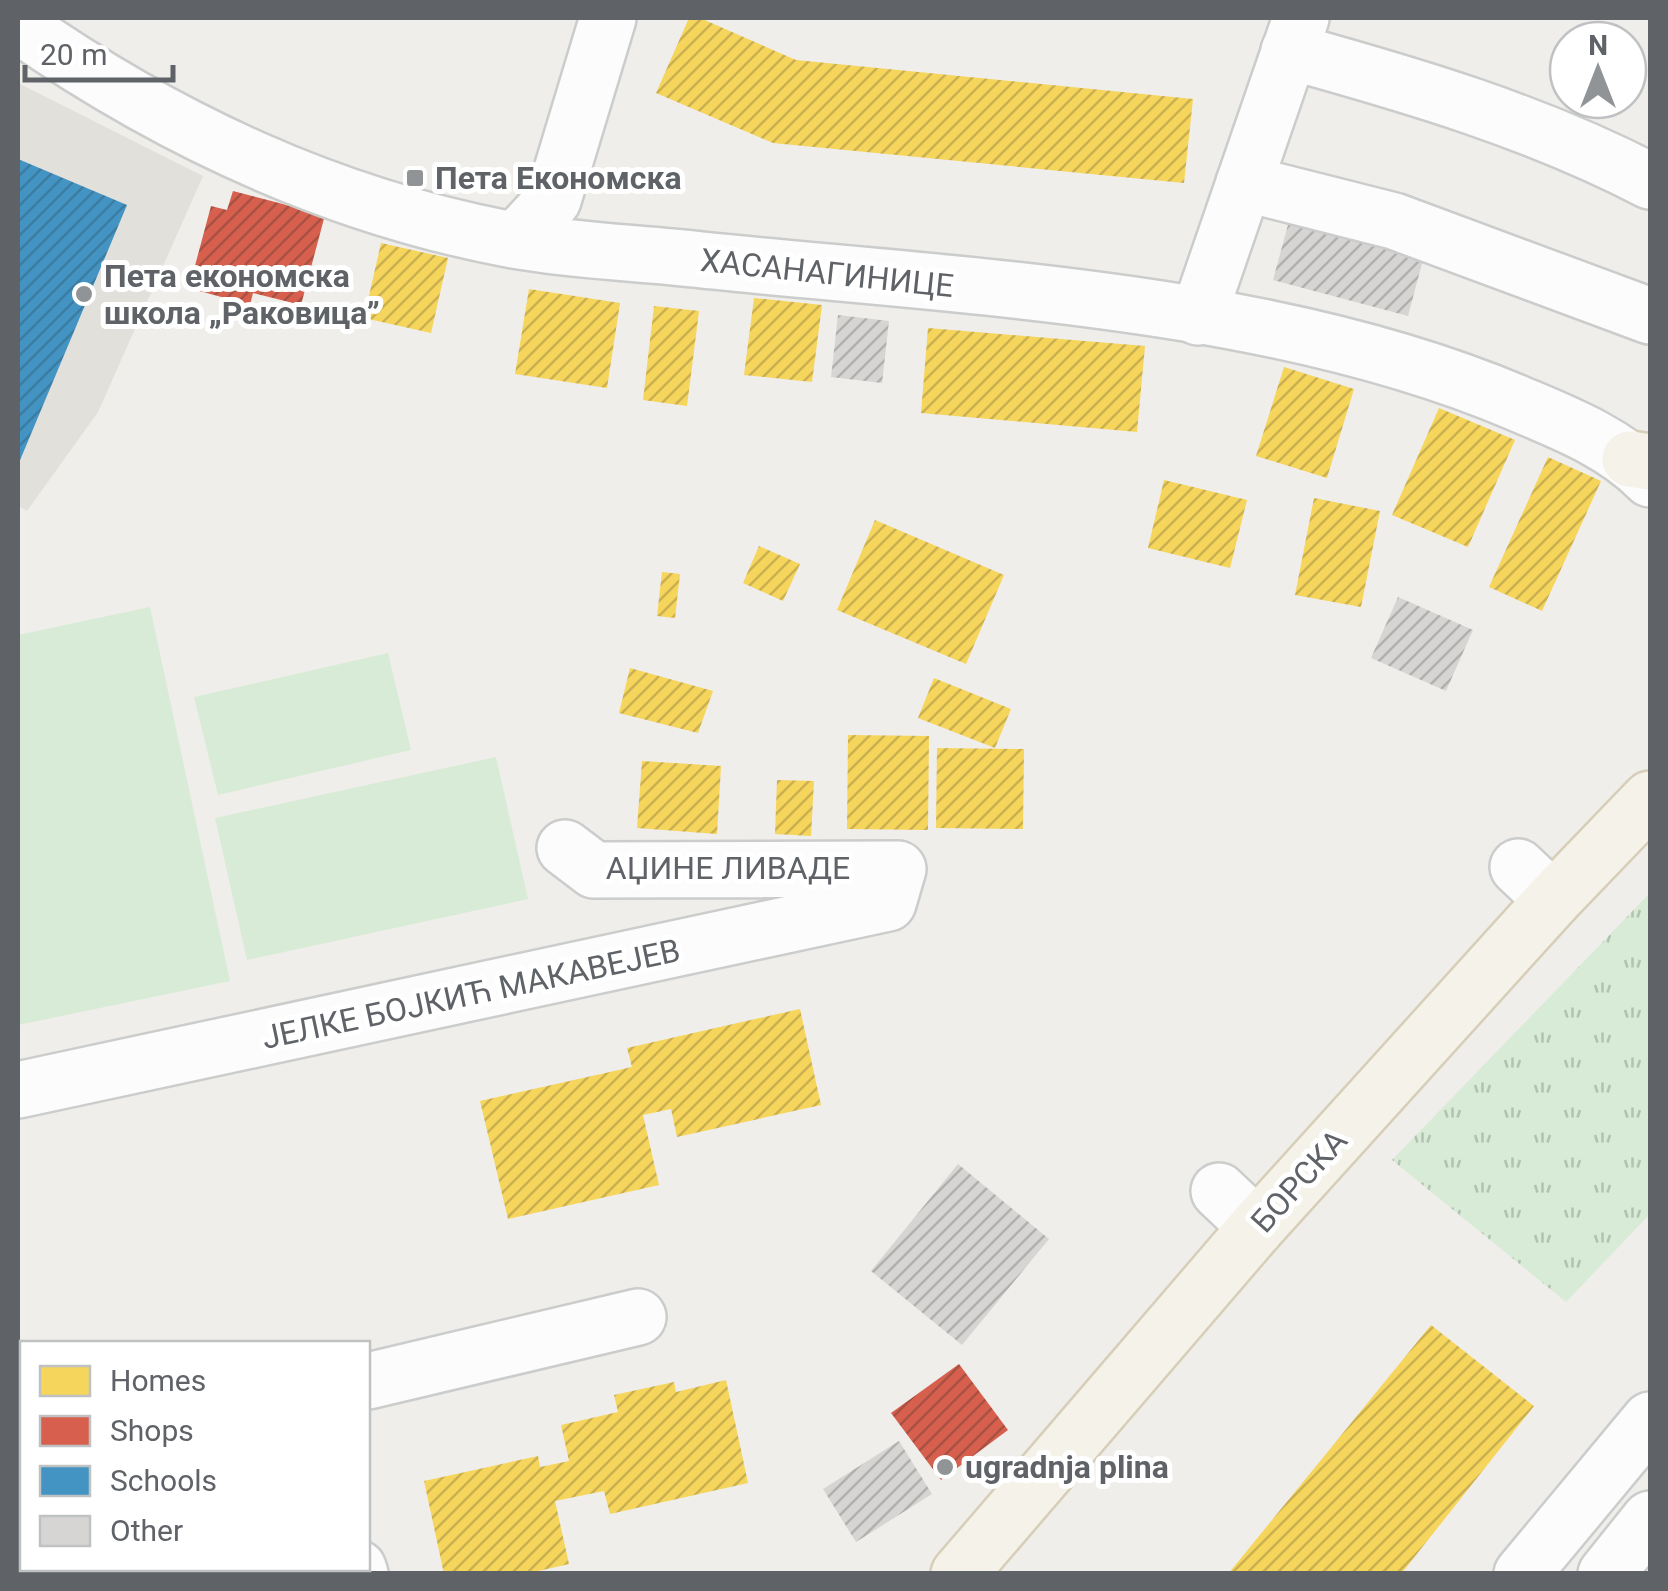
<svg xmlns="http://www.w3.org/2000/svg" width="1668" height="1591" font-family="Roboto,sans-serif">
<defs>
<pattern id="grass-tufts" width="24" height="20" patternUnits="userSpaceOnUse" patternTransform="scale(2.5)"><rect width="24" height="20" fill="#d8ebd6"/><path d="M3 7l-1-3M5 7V3M7 7l1-3M15 17l-1-3M17 17v-4M19 17l1-3" fill="none" stroke="#b2c2b1"/></pattern>
<pattern id="homes-hatch" width="6" height="6" patternUnits="userSpaceOnUse" patternTransform="scale(2.5)"><rect width="6" height="6" fill="#f6d55c"/><path d="M-1 1l2-2M0 6l6-6M5 7l2-2" fill="none" stroke="#cab050"/></pattern>
<pattern id="shops-hatch" width="6" height="6" patternUnits="userSpaceOnUse" patternTransform="scale(2.5)"><rect width="6" height="6" fill="#d6604d"/><path d="M-1 1l2-2M0 6l6-6M5 7l2-2" fill="none" stroke="#a85042"/></pattern>
<pattern id="schools-hatch" width="6" height="6" patternUnits="userSpaceOnUse" patternTransform="scale(2.5)"><rect width="6" height="6" fill="#4393c3"/><path d="M-1 1l2-2M0 6l6-6M5 7l2-2" fill="none" stroke="#3b7ca2"/></pattern>
<pattern id="building-hatch" width="6" height="6" patternUnits="userSpaceOnUse" patternTransform="scale(2.5)"><rect width="6" height="6" fill="#d6d5d3"/><path d="M-1 1l2-2M0 6l6-6M5 7l2-2" fill="none" stroke="#b1b0af"/></pattern>
</defs>
<rect width="100%" height="100%" fill="#efeeea"/>
<!-- education -->
<polygon fill="#e2e0da" points="18,83 203,176 98,412 27,511 18,506"/>
<!-- grass -->
<polygon fill="url(#grass-tufts)" points="1650,893 1650,1214 1566,1302 1392,1160"/>
<!-- pitch -->
<g fill="#d8ebd6">
<polygon points="150,607 230,981 18,1025 18,635"/>
<polygon points="388,653 411,750 218,795 194,697"/>
<polygon points="496,757 528,899 247,960 215,818"/>
</g>
<!-- homes -->
<g fill="url(#homes-hatch)">
<polygon points="689,18 700,18 796,60 1193,99 1184,183 773,143 656,93"/>
<polygon points="381,243 448,258 431,333 364,318"/>
<polygon points="529,289 620,303 607,388 515,374"/>
<polygon points="754,298 822,305 812,382 744,375"/>
<polygon points="654,306 699,311 687,406 643,400"/>
<polygon points="928,328 1145,346 1137,432 921,413"/>
<polygon points="1284,367 1354,389 1327,478 1256,456"/>
<polygon points="1439,408 1515,440 1468,547 1392,515"/>
<polygon points="1548,457 1601,481 1542,611 1489,587"/>
<polygon points="1164,480 1247,500 1230,568 1148,548"/>
<polygon points="1314,498 1380,511 1361,607 1295,595"/>
<polygon points="875,520 1004,575 966,664 837,610"/>
<polygon points="759,546 800,564 783,601 743,583"/>
<polygon points="662,572 680,574 675,618 657,616"/>
<polygon points="630,668 713,691 698,733 619,713"/>
<polygon points="934,678 1011,709 995,748 918,718"/>
<polygon points="848,735 929,736 928,830 847,829"/>
<polygon points="937,748 1024,749 1023,829 936,828"/>
<polygon points="642,761 721,766 717,834 637,828"/>
<polygon points="777,780 814,781 811,836 775,834"/>
<polygon points="800,1009 821,1105 677,1137 671,1109 643,1115 659,1185 508,1219 480,1101 632,1067 627,1048"/>
<polygon points="1431,1325 1534,1406 1401,1574 1228,1574"/>
<polygon points="726,1380 748,1483 610,1514 604,1491 555,1501 569,1564 525,1574 444,1574 424,1481 538,1456 540,1467 569,1461 561,1425 618,1412 614,1395 674,1382 676,1392"/>
<polygon points="29,1568 63,1568 64,1574 18,1574"/>
<polygon points="82,1568 267,1568 269,1574 66,1574"/>
</g>
<!-- shops -->
<g fill="url(#shops-hatch)">
<polygon points="233,191 325,215 301,305 253,293 250,305 189,288 211,206 227,210"/>
<polygon points="959,1364 1008,1430 941,1480 891,1413"/>
</g>
<!-- schools -->
<polygon fill="url(#schools-hatch)" points="18,159 127,205 18,465"/>
<!-- building -->
<g fill="url(#building-hatch)">
<polygon points="1289,221 1424,256 1408,316 1273,280"/>
<polygon points="838,315 889,321 882,383 831,377"/>
<polygon points="1398,597 1473,630 1446,691 1371,658"/>
<polygon points="958,1164 1049,1239 962,1345 871,1271"/>
<polygon points="899,1441 932,1494 856,1542 823,1489"/>
</g>
<g fill="none" stroke-linecap="round" stroke-linejoin="round">
<!-- minor casing -->
<g stroke="#cbcccc" stroke-width="60">
<g id="minor">
<path d="M18,25C169,130 331,206 513,240C575,251 640,253 702,260C966,287 1272,299 1517,403C1564,423 1614,442 1650,479"/>
<path d="M1289,51C1415,86 1534,121 1650,181"/>
<polyline points="1244,183 1394,221 1650,316"/>
<polyline points="516,240 553,200 608,18"/>
<polyline points="1198,317 1301,18"/>
<polyline points="1518,867 1553,900"/>
<polyline points="18,1090 888,903 898,869 594,870 565,848"/>
<polyline points="1219,1191 1257,1227"/>
<polyline points="368,1381 638,1317"/>
<polyline points="18,1457 22,1456"/>
<polyline points="358,1568 360,1574"/>
<polyline points="1522,1574 1650,1420"/>
<polyline points="1606,1574 1650,1519"/>
</g>
</g>
<!-- major casing -->
<g stroke="#d7ceb8" stroke-width="60">
<g id="major">
<polyline points="1630,459 1650,462"/>
<polyline points="959,1574 1257,1227 1553,900 1650,799"/>
</g>
</g>
<!-- minor -->
<use href="#minor" stroke="#fdfcfc" stroke-width="55"/>
<!-- major -->
<use href="#major" stroke="#f4f2e9" stroke-width="55"/>
</g>
<!-- markers -->
<g fill="#919496" stroke="#fff" stroke-width="4">
<rect x="405" y="168" width="20" height="20" rx="5"/>
<circle cx="84" cy="294" r="10"/>
<circle cx="945" cy="1467" r="10"/>
</g>
<g text-anchor="middle" dominant-baseline="central" stroke-width="10" stroke-linejoin="round" paint-order="stroke">
<!-- poi labels -->
<g font-size="32" font-weight="bold" fill="#5f6368" stroke="#fff" text-anchor="start">
<text x="435" y="178">Пета Економска</text>
<text x="104" y="276">Пета економска<tspan x="104" dy="37">школа „Раковица”</tspan></text>
<text x="965" y="1467">ugradnja plina</text>
</g>
<!-- street labels -->
<g font-size="32" fill="#5f6368" stroke="#fff">
<text transform="translate(827 273) rotate(6)">ХАСАНАГИНИЦЕ</text>
<text x="728" y="868">АЏИНЕ ЛИВАДЕ</text>
<text transform="translate(471 994) rotate(-12)">ЈЕЛКЕ БОЈКИЋ МАКАВЕЈЕВ</text>
<text transform="translate(1299 1181) rotate(-48)">БОРСКА</text>
</g>
</g>
<!-- border -->
<rect width="1668" height="1591" fill="none" stroke="#5f6368" stroke-width="40"/>
<!-- legend -->
<rect x="20" y="1341" width="350" height="230" fill="#ffffff" stroke="#bfc1c3" stroke-width="2.5"/>
<rect x="40" y="1366" width="50" height="30" fill="#f6d55c" stroke="#bfc1c3" stroke-width="2.5"/>
<text x="110" y="1391" font-size="30" fill="#5f6368">Homes</text>
<rect x="40" y="1416" width="50" height="30" fill="#d6604d" stroke="#bfc1c3" stroke-width="2.5"/>
<text x="110" y="1441" font-size="30" fill="#5f6368">Shops</text>
<rect x="40" y="1466" width="50" height="30" fill="#4393c3" stroke="#bfc1c3" stroke-width="2.5"/>
<text x="110" y="1491" font-size="30" fill="#5f6368">Schools</text>
<rect x="40" y="1516" width="50" height="30" fill="#d6d5d3" stroke="#bfc1c3" stroke-width="2.5"/>
<text x="110" y="1541" font-size="30" fill="#5f6368">Other</text>
<!-- north arrow -->
<g transform="translate(1598 70)"><circle r="48" fill="#ffffff" stroke="#bfc1c3" stroke-width="2.5"/>
<path d="M0-8L18 38L0 25L-18 38Z" fill="#919496"/>
<text y="-15" font-size="28" font-weight="bold" text-anchor="middle" fill="#5f6368">N</text>
</g>
<!-- scale -->
<path d="M25 65v15h148v-15" fill="none" stroke="#5f6368" stroke-width="5"/>
<text x="40" y="65" font-size="30" fill="#5f6368" stroke="#ffffff" stroke-width="8" paint-order="stroke">20 m</text>
</svg>
